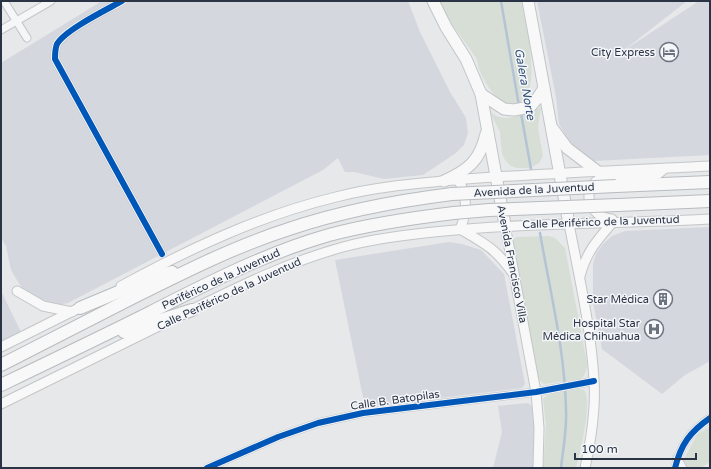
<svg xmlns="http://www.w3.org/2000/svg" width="711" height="469" font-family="'Varela Round',sans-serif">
<rect width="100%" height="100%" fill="#e6e8ea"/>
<!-- built -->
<g fill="#d4d7dd">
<polygon points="102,1 408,1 420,32 450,92 466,118 468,133 464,145 456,153 423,175 384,179 354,172 345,172 338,158 323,170 68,303 57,305 27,294 20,285 11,270 6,246 1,238 1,63"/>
<polygon points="537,1 687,1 623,51 699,1 710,1 710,155 593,161 571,145 559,124 556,97"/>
<polygon points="710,227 710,361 685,375 662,394 602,349 593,302 593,264 596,254 603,244 612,236 625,231"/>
<polygon points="449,242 462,244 481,250 504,274 525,384 522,388 365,407 335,260"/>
<polygon points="1,291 21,332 1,341"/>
<polygon points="527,403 531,405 534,411 536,431 534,468 493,468 502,432 498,406"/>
</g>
<!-- green -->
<g fill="#d6ded6">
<path d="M440,1H521C525,23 544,92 518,105C512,107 505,105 501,101C491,93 484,81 479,69C478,64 477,58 474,55C462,37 448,22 440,1Z"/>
<path d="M541,107L538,128L543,156L539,163L530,168H517L511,166L505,160L502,154L500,132L490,112C494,115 500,118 505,118C514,118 534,111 541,107Z"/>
<path d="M549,236L555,238L565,248L587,363C587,370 586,374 580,379L544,384L536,377L513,241L516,237Z"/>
<path d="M579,389L584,390C593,400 580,454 576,468H543L546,425L543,399L547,395Z"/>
<polygon points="710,426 710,462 700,468 688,468 684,461 684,459 697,435"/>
</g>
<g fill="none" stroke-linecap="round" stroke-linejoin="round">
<!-- stream -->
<g stroke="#b4c4d5" stroke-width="2.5">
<polyline points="501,1 519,106"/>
<polyline points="521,113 531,169"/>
<path d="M540,233C550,291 565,351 566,410C567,430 563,449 561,468"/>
</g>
<!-- street casing -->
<g stroke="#c4c6c8" stroke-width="9">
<g id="street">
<polyline points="4,1 27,38"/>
<path d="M122,1C106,10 65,30 57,44C55,49 55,54 55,59L162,254"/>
<polyline points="1,30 51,1"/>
<polyline points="677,458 683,468"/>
<polyline points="207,468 278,437 318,423 363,413 536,392 594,381"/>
<path d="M675,468C681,444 690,432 710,418"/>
</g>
</g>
<!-- secondary casing -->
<g stroke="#c4c6c8" stroke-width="11">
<g id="secondary">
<path d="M458,180C468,194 467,214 460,229C484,243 496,249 512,272"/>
<path d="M612,219C589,218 579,188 602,178L651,176L658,174L664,169"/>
<path d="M569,224C579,276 591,328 594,380C596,409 591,440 585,468"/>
<polyline points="505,225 536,392 539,428 538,468"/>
<path d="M580,276C586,253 597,240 613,222"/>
<path d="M121,286C189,249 261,215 336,197C378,186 422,183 466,179C547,173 629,170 710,166"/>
<polyline points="17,291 43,306 72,312"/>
<path d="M187,312C238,287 288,262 343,247C376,238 411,234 444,231C533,222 622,224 710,219"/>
<polyline points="1,347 85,305"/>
<polyline points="1,404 161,325"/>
</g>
</g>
<!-- primary casing -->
<g stroke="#c2c5c8" stroke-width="13">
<g id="primary">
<polyline points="433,1 446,27 466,59 481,94 505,225"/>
<polyline points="528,1 569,224"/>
<polyline points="481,94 504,109 514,110 530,107 537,99 544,88"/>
<polyline points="553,129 567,148 597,171"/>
<path d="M444,181C468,170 480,161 486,134"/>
</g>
</g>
<!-- highway casing -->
<g stroke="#b8bbbf" stroke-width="14">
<g id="highway">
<polyline points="616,186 710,182"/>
<polyline points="618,205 710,201"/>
<polyline points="80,308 159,275 172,272"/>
<polyline points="124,332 192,310"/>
<path d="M1,365C46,342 91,319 136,296C186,271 236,246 289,229C342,211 396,201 452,194"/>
<path d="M1,385C51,361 101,337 151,312C208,283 266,253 329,235C370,224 412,218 454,213"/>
</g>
</g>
<!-- street -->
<use href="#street" stroke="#f5f6f7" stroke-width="7"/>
<!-- secondary -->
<use href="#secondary" stroke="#f8f8f8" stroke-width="9"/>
<!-- primary -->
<use href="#primary" stroke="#f8f8f8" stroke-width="11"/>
<!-- highway -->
<use href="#highway" stroke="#f8f8f8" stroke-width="12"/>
<!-- highway-bridge casing -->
<g stroke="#b8bbbf" stroke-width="14" stroke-linecap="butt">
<g id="highway-bridge">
<polyline points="452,194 616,186"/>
<polyline points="454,213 489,210 618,205"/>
</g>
</g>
<!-- highway-bridge -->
<use href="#highway-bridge" stroke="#f8f8f8" stroke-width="12"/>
<!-- cycleway casing -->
<g stroke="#f4f6f9" stroke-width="8">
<g id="cycleway">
<path d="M122,1C106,10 65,30 57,44C55,49 55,54 55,59L162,254"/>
<polyline points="207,468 278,437 318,423 363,413 536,392 594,381"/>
<path d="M675,468C681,444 690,432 710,418"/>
</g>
</g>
<!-- cycleway -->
<use href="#cycleway" stroke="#0057b8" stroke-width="6"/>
</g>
<!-- icons -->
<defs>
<g id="hotel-ring" transform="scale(1)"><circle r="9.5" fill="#f4f6f9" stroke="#6c737f" stroke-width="1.5"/><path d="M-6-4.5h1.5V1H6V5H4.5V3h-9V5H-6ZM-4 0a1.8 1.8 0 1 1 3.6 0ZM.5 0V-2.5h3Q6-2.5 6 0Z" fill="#6c737f"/></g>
<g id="building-ring" transform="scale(1)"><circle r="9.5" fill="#f4f6f9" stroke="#6c737f" stroke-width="1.5"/><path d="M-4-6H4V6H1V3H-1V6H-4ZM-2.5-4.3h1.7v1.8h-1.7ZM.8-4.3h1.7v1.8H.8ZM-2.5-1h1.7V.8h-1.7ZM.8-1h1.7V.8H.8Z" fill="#6c737f"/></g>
<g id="hospital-ring" transform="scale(1)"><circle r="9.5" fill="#f4f6f9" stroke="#6c737f" stroke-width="1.5"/><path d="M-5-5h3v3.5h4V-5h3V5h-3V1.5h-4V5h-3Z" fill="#6c737f"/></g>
</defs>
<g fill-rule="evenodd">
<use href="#hotel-ring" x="669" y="52"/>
<use href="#building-ring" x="663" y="299"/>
<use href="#hospital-ring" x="654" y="329"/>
</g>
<g text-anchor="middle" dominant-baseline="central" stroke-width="3" stroke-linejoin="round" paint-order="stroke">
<!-- poi labels -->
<g font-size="11" fill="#2b3445" stroke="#f4f6f9" text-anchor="end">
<text x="655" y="52">City Express</text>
<text x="649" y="299">Star Médica</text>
<text x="640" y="323">Hospital Star<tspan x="640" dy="13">Médica Chihuahua</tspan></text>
</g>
<!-- street labels -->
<g font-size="11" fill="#2b3445" stroke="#f4f6f9">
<text transform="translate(534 190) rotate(-3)">Avenida de la Juventud</text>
<text transform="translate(601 222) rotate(-2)">Calle Periférico de la Juventud</text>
<text transform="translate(512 264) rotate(79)">Avenida Francisco Villa</text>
<text transform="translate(221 279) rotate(-25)">Periférico de la Juventud</text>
<text transform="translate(229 294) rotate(-25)">Calle Periférico de la Juventud</text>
<text transform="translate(395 400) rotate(-8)">Calle B. Batopilas</text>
</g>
<!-- water labels -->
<g font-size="12" font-style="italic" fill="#34527a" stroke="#f4f6f9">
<text transform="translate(525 84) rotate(80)">Galera Norte</text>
</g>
</g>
<!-- border -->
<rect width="711" height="469" fill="none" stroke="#2b3445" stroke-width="4"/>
<!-- scale -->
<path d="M575 453v6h121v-6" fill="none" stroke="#2b3445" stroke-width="2"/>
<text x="581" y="453" font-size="12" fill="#2b3445" stroke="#f4f6f9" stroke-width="3" paint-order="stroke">100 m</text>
</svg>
